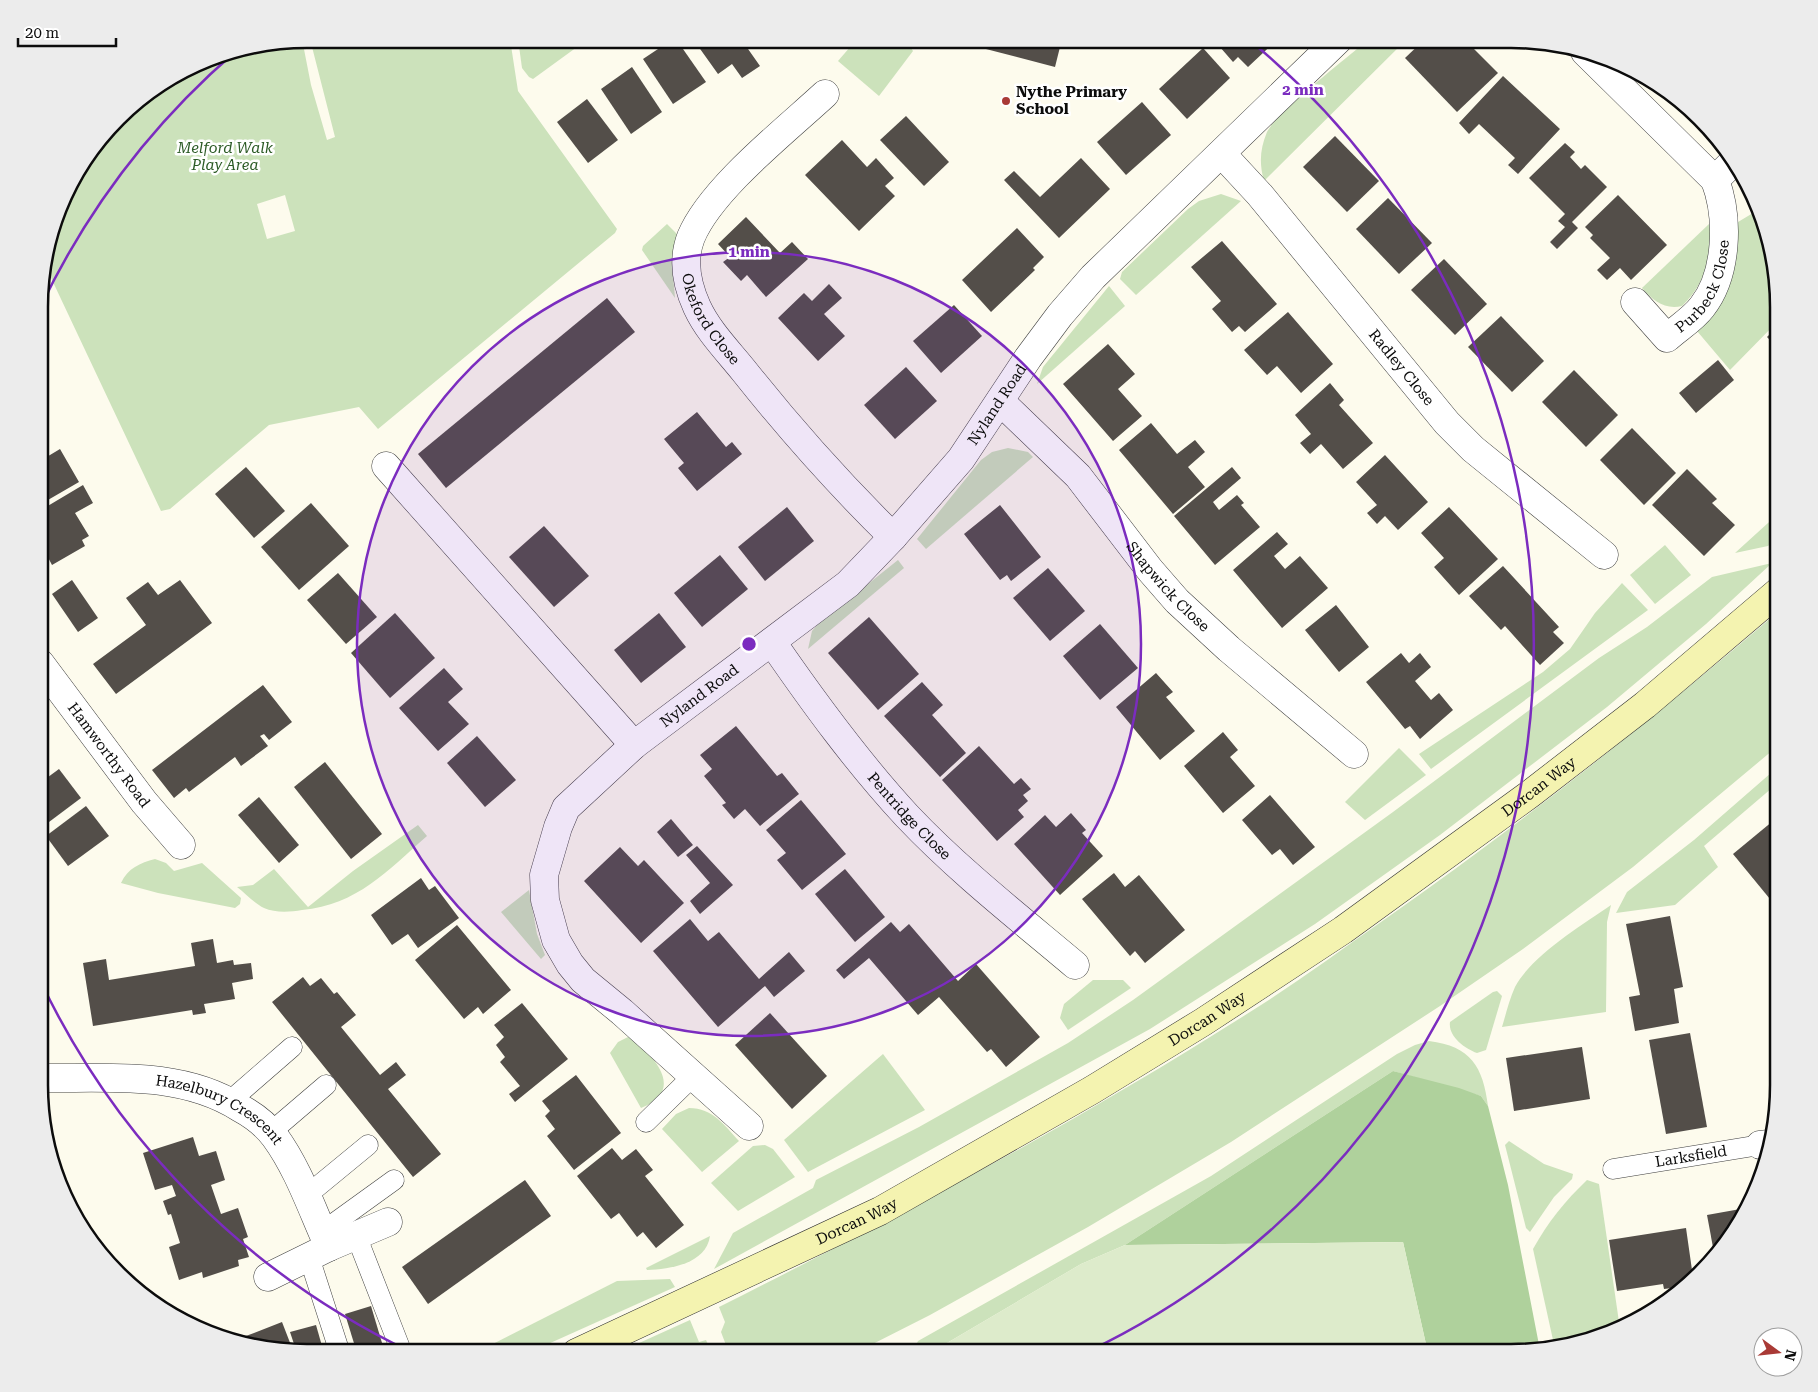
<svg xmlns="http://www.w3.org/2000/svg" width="1818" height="1392" font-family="'Roboto Serif',serif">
<rect width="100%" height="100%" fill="#fdfbed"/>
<!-- green -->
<g fill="#cce2bb" fill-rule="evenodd">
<path d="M302,39L311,85L327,140L335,137L310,39H510L518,91L617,229L615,233L378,429L359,407L269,425L170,509L161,511L44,263L75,173L130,105L220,53ZM285,195L295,231L267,239L257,204Z"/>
<polygon points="518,39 588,39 533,79 529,77 522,68"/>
<polygon points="857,39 905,39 913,51 879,96 838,61"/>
<path d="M1369,39H1407L1264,181C1259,163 1260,149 1267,132C1277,112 1348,57 1369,39Z"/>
<polygon points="1221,194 1241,201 1136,295 1120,279 1122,272 1188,209 1199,201"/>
<path d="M1753,213L1766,225L1770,238L1779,320L1730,370L1697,331C1729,306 1738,261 1738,222Z"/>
<path d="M667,224L677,234C671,257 673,275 675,298L642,250L643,246Z"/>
<path d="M1709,224C1715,254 1704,285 1682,306C1665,310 1653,301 1642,288Z"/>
<polygon points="1109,286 1125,306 1037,384 1043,367"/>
<polygon points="1008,448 1028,452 1033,457 926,549 917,539 981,460 992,452"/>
<polygon points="1779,513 1779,520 1773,525 1779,535 1768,546 1735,553"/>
<polygon points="1665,545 1691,575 1655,604 1630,575"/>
<polygon points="898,560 904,568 808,649 812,631 818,624"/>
<polygon points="1772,563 1706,624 1607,707 1440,835 1315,924 1150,1029 714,1269 733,1233 813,1188 816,1180 919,1127 1068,1043 1133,1000 1393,812 1599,658 1647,627 1712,577"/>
<polygon points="1622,583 1648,610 1431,769 1419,754 1543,672 1570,649 1595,613"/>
<path d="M1779,611V745L1633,867L1523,949L1440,1006L1231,1142L1088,1227L930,1315L855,1353H729L721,1332L725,1322L719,1307C900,1216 1079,1121 1250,1012C1295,984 1338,952 1381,922C1519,825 1651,721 1779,611Z"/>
<polygon points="1399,748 1426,775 1365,820 1345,802"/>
<polygon points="1779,766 1779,782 1704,846 1718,867 1675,905 1616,913 1627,892 1694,840"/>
<path d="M418,825L427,836C387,871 357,905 302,910C290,912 275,913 264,908C254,903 245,893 237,887L253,885L274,869L308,907L353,871Z"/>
<path d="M155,859L166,863L174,871L202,863L241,898L240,904L235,908L158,893L121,883C128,868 140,863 155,859Z"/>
<polygon points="529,890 537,934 545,955 541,959 501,912"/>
<path d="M1611,905L1607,922L1606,1012L1502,1027C1506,1014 1509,1000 1515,987C1532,955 1581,926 1611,905Z"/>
<polygon points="1093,980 1123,980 1131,988 1068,1030 1060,1018 1064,1004"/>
<path d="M1497,991L1502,996L1486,1050L1477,1053C1464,1048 1448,1036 1450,1022L1493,992Z"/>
<path d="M628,1037C636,1040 641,1046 647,1052C667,1073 674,1096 641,1108L610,1053L618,1042Z"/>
<path d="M1429,1041C1471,1046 1483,1067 1488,1106L1481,1096L1393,1071L1125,1245L1081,1264L930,1353H912L918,1341L1211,1176L1397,1054L1415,1045Z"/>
<polygon points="883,1054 925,1110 808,1172 784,1140"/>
<path d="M689,1108C713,1108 724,1125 739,1141L702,1172L662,1129L676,1114Z"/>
<polygon points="1509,1141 1544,1164 1573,1174 1572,1179 1554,1197 1530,1232 1526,1228 1505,1145"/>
<polygon points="765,1145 773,1149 795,1177 738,1211 711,1183 753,1146"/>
<path d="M1587,1180L1599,1184L1620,1329L1564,1348L1555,1349L1533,1249C1548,1222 1565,1201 1587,1180Z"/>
<path d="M710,1236C706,1264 670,1269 647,1270L646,1268Z"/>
<polygon points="670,1279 675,1287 528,1353 475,1353 617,1281"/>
<polygon points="690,1320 699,1342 706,1340 712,1353 617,1353"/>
</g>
<!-- forest -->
<polygon fill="#afd19c" points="1393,1071 1459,1088 1481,1096 1488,1106 1508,1185 1540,1350 1511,1353 1428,1353 1403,1242 1125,1245"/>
<!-- pitch -->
<polygon fill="#ddebcb" points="1403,1242 1428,1353 930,1353 1081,1264 1125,1245"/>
<!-- building -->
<g fill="#534e49">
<polygon points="673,39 676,39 706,82 673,104 643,59"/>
<polygon points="693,39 741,39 760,66 742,78 732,64 718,74"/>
<polygon points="984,39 1062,39 1055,67 982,48"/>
<polygon points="1213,39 1278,39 1248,67 1238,57 1233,62"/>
<polygon points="1425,39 1464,39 1498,73 1457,112 1405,58"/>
<polygon points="1203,48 1230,78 1187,119 1159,89"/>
<polygon points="632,67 662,112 631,134 601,89"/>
<polygon points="1503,76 1560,129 1518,174 1508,165 1515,158 1479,124 1469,134 1459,123"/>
<polygon points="587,99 618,140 588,163 557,122"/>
<polygon points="1142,102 1171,135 1126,175 1097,142"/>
<polygon points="906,116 949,162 924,186 880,140"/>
<polygon points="1335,136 1379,181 1347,212 1303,167"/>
<polygon points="842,140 867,167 876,158 894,178 885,186 895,196 859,231 805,175"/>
<polygon points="1565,143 1575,152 1570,157 1581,169 1585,165 1607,187 1572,222 1578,228 1557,249 1550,242 1565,227 1558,221 1565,214 1529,178"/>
<polygon points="1081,158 1110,189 1059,238 1004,180 1014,171 1040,197"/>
<polygon points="1618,195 1667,245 1631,280 1620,268 1607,280 1597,270 1610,258 1590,238 1593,235 1585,227"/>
<polygon points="1388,198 1432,243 1399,274 1356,229"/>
<polygon points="746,217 780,253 792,242 808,259 766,297 747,275 741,281 723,262 730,257 718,244"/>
<polygon points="1017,228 1044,257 1033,268 1035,270 991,312 962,280"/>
<polygon points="1222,241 1277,304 1245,332 1239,326 1232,332 1212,309 1221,301 1191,267"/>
<polygon points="1444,259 1487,304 1455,335 1411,290"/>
<polygon points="829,284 842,298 824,314 845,336 818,361 778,318 804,293 812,301"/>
<polygon points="607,298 635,332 446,488 418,454"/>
<polygon points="954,305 982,336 941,373 913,341"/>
<polygon points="1288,312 1333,364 1301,393 1277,366 1267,375 1244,350"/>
<polygon points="1501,316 1544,361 1512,392 1468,347"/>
<polygon points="1779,325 1779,350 1767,337"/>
<polygon points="1108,344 1135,374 1118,389 1142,416 1113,441 1063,384"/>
<polygon points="1718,360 1734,380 1696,413 1679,393"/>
<polygon points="906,367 937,401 895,439 864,405"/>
<polygon points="1574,370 1618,415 1586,447 1542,402"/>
<polygon points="1330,383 1344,400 1339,405 1373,443 1343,469 1321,444 1310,454 1300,443 1311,434 1295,415"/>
<polygon points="697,412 726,447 732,442 742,454 697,491 678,468 684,463 664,439"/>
<polygon points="1151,423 1177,454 1195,440 1205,452 1188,467 1205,487 1173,514 1119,450"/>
<polygon points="1632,428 1676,473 1644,505 1600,460"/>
<polygon points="60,449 79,482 41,504 41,451 45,458"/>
<polygon points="1385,455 1428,502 1398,530 1385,516 1377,524 1367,513 1377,505 1356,482"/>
<polygon points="246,467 285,511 254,538 215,494"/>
<polygon points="1232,467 1241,478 1213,502 1219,510 1237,495 1244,503 1241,505 1260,527 1215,565 1174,516"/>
<polygon points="1687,469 1717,499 1712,503 1735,525 1704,556 1652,505"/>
<polygon points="83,485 93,503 75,513 89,536 82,540 85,546 52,565 41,544 41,510"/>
<polygon points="311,503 349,546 299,590 261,547"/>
<polygon points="1000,505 1041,557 1011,581 1007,575 1000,580 964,534"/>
<polygon points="787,507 814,541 765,581 738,547"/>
<polygon points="1449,507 1498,559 1459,595 1434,567 1444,558 1421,533"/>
<polygon points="544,526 589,576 554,607 509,557"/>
<polygon points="1277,532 1288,544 1274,556 1285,569 1300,556 1328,588 1282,628 1233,570"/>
<polygon points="720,555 748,589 702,627 674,593"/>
<polygon points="1503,566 1559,627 1553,632 1564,643 1540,665 1505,626 1501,630 1469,596"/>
<polygon points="1048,568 1085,611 1050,641 1013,598"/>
<polygon points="338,573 377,617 346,644 307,600"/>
<polygon points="72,580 98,618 78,632 52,594"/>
<polygon points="180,580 212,623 116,694 93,664 146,625 126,598 148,582 158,595"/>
<polygon points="1336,605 1369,647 1339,672 1305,630"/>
<polygon points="395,613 435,658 390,698 351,653"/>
<polygon points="659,613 686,647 641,683 614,650"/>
<polygon points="869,617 919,674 878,710 828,653"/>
<polygon points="1100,624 1138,668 1100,700 1063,656"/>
<polygon points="1401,653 1409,663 1420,653 1431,667 1415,681 1431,700 1439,693 1453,710 1420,739 1410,726 1405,729 1366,682"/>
<polygon points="444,668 463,689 448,702 469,724 438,751 399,708"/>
<polygon points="1156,673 1173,692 1166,697 1195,731 1160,760 1116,707"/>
<polygon points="922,682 943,705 932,715 966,753 940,777 884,716"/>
<polygon points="263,685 292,722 269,740 264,734 260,736 268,746 241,766 235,757 189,792 186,788 174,798 152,770"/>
<polygon points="736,726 777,776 782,773 799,794 760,826 745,809 734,819 722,805 726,803 704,776 712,769 700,755"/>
<polygon points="1223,732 1238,750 1230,757 1255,786 1223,813 1184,766"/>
<polygon points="477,736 516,780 485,807 447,763"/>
<polygon points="40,743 49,756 40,763"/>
<polygon points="979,746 1014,784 1021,778 1031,789 1023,795 1028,801 1018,810 1024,817 997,841 942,780"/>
<polygon points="325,762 382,834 351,859 294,787"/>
<polygon points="59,769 81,798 41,828 40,783"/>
<polygon points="1270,795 1315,847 1293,865 1280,849 1272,855 1242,820"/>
<polygon points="259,797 299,845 279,863 238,815"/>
<polygon points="801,800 846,854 802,890 777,860 786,853 766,830"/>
<polygon points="86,806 109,836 68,866 46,836"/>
<polygon points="1071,813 1086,830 1082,833 1103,856 1060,895 1014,844 1045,815 1056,827"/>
<polygon points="1779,816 1779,910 1733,854"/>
<polygon points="671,819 693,845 678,857 657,832"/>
<polygon points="697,846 733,885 700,914 690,901 710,883 686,855"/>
<polygon points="620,847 638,866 644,860 684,903 641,943 584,881"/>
<polygon points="845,869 885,917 855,942 815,894"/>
<polygon points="1114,873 1125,887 1139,875 1185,930 1145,963 1135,951 1130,956 1082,899"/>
<polygon points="421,878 429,890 435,886 459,918 418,948 408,934 392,945 371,915"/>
<polygon points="1670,916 1683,987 1674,989 1679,1023 1635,1031 1629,997 1640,995 1626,924"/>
<polygon points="690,919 708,941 719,932 759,979 789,952 805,971 774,997 765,986 718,1027 653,951"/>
<polygon points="891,922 900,932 909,924 958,981 976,964 1040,1037 1006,1067 991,1049 987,1052 939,997 918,1015 869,958 844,979 836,970"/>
<polygon points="457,925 511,990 483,1014 478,1007 464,1019 415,960"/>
<polygon points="213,939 217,963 233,960 234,965 251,963 253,979 232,983 235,999 204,1004 206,1013 193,1015 192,1010 93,1026 83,963 106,959 109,980 195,966 191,943"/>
<polygon points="303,977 310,986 321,978 334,994 337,992 356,1015 341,1027 380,1075 396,1062 406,1075 388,1089 441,1154 413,1177 272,1002"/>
<polygon points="522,1003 568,1059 515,1102 509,1094 520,1086 500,1062 505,1057 496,1045 504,1037 494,1025"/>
<polygon points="770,1013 827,1076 792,1109 735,1045"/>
<polygon points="1690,1033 1707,1127 1666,1134 1649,1040"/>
<polygon points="1582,1047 1590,1099 1514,1111 1506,1058"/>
<polygon points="576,1075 621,1133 574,1170 547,1136 555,1129 545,1116 550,1111 542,1101"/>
<polygon points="193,1137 199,1156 216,1151 225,1180 211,1185 221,1214 238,1208 248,1237 243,1239 249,1257 238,1260 239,1266 203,1278 202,1272 179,1280 169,1247 180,1243 171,1214 168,1215 163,1201 176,1196 172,1185 155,1190 143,1153"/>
<polygon points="612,1148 622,1160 636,1149 653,1170 645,1176 684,1225 656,1248 643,1232 637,1237 619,1213 611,1219 577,1176"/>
<polygon points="525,1180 551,1216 428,1304 402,1267"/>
<polygon points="73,1200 76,1216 66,1201"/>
<polygon points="1746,1208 1727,1239 1715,1258 1707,1215"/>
<polygon points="1686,1228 1693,1277 1680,1287 1664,1289 1663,1284 1617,1291 1609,1240"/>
<polygon points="371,1306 385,1353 357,1353 345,1314"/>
<polygon points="282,1322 294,1353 235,1340 254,1333"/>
<polygon points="316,1325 324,1353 297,1353 290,1332"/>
</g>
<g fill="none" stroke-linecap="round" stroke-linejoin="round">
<!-- service casing -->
<g stroke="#3f3f3f" stroke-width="21">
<g id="service">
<polyline points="230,1101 292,1047"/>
<polyline points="646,1122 693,1076"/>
<polyline points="271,1132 326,1085"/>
<path id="s1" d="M1613,1169L1760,1145"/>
<polyline points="306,1196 368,1145"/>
<polyline points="322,1232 394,1180"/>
<polyline points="356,1235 402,1353"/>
<polyline points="309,1257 340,1353"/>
</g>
</g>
<!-- minor casing -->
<g stroke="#3f3f3f" stroke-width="29">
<g id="minor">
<polyline points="1585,52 1715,180 1732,163"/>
<path id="s2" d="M825,94C785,131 711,189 691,237C682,260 687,285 697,307C708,331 728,351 744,371C790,429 840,485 893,537"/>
<path id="s3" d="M1222,154L1260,195L1447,423L1473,449L1604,555"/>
<path id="s4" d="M1635,302L1667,338C1678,328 1693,319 1702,307C1728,274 1729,217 1715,180"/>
<path id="s5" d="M1000,401L1078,476L1150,570L1177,601L1229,649L1354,754"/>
<polyline points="386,466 634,745"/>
<path id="s6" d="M772,642C814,703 857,762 907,816C958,870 1018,917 1075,965"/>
<path id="s7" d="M40,663L144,802L181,845"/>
<path id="s8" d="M39,1078C107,1079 180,1070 240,1108C253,1115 266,1125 275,1137C299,1170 312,1210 329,1247"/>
<path id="s9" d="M749,1126L622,1012L583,980L570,964L556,940L545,900L544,875L558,827L566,808L634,745L848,584L893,537L961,459L1028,358L1060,315L1093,277L1339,39"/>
<polyline points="1760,1145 1769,1144"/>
<polyline points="268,1277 329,1247 388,1222"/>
</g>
</g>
<!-- secondary casing -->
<g stroke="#2e2e2e" stroke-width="29">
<g id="secondary">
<path id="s10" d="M576,1353L880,1211L1092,1090L1203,1022L1343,930L1530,794L1645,705L1779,591"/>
</g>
</g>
<!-- service -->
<use href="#service" stroke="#fff" stroke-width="20"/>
<!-- minor -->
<use href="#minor" stroke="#fff" stroke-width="28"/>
<!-- secondary -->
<use href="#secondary" stroke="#f4f3b0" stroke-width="28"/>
</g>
<!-- distance rings -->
<circle cx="749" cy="644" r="392" fill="#7b2cbf" fill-opacity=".12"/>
<g fill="none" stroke="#7b2cbf" stroke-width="2.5">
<circle cx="749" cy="644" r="392"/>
<path d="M411 1352A784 784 0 0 1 41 982M41 306A784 784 0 0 1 235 52M1253 43A784 784 0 0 1 1087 1352"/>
</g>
<!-- markers -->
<circle fill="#a93a36" stroke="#fff" stroke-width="2" cx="1006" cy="101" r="5"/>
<g text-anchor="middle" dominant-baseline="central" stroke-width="5" stroke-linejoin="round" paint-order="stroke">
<!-- poi labels -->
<g font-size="15" font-weight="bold" fill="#0c0c0c" stroke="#fff" text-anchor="start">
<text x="1016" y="92">Nythe Primary<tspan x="1016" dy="17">School</tspan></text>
</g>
<!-- park labels -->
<g font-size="15" font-style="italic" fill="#2b5a25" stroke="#fff">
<text x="225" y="148">Melford Walk<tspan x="225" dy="17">Play Area</tspan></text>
</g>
<!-- street labels -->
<g font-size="15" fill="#0c0c0c" stroke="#fff">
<text stroke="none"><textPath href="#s4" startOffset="114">Purbeck Close</textPath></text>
<text stroke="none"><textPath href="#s2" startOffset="286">Okeford Close</textPath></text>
<text stroke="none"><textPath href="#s3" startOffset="279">Radley Close</textPath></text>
<text stroke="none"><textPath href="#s9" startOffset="1001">Nyland Road</textPath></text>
<text stroke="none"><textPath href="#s5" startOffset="251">Shapwick Close</textPath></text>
<text stroke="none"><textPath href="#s9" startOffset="581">Nyland Road</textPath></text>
<text stroke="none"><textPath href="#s7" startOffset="115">Hamworthy Road</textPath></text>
<text stroke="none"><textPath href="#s10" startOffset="1120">Dorcan Way</textPath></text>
<text stroke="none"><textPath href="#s6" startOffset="222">Pentridge Close</textPath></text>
<text stroke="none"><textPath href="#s10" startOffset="715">Dorcan Way</textPath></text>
<text stroke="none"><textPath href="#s8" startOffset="188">Hazelbury Crescent</textPath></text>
<text stroke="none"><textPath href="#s1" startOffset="79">Larksfield</textPath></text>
<text stroke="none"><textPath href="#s10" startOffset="310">Dorcan Way</textPath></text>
</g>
</g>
<!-- crop -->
<path d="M0 0H1818V1392H0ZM307 48H1511A259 259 0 0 1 1770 307V1085A259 259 0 0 1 1511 1344H307A259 259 0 0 1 48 1085V307A259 259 0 0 1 307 48Z" fill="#ececec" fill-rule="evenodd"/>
<path fill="none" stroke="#0c0c0c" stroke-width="2.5" d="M307 48H1511A259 259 0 0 1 1770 307V1085A259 259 0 0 1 1511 1344H307A259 259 0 0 1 48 1085V307A259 259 0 0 1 307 48Z"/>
<circle cx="749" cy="644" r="8" fill="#7b2cbf" stroke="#fff" stroke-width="2.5"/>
<g font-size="15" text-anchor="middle" font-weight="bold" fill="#7b2cbf" stroke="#fff" stroke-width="5" stroke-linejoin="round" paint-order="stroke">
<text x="1303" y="95">2 min</text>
<text x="749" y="257">1 min</text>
</g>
<!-- north arrow -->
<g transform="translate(1778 1352) rotate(105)"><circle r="24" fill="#ffffff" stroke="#9e9e9e"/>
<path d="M0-4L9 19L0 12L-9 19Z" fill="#a93a36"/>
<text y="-8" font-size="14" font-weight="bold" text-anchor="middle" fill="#0c0c0c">N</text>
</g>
<!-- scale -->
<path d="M18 38v8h98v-8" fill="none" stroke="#0c0c0c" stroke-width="2.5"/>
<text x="25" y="38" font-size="15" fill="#0c0c0c" stroke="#ffffff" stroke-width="4" paint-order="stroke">20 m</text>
</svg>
